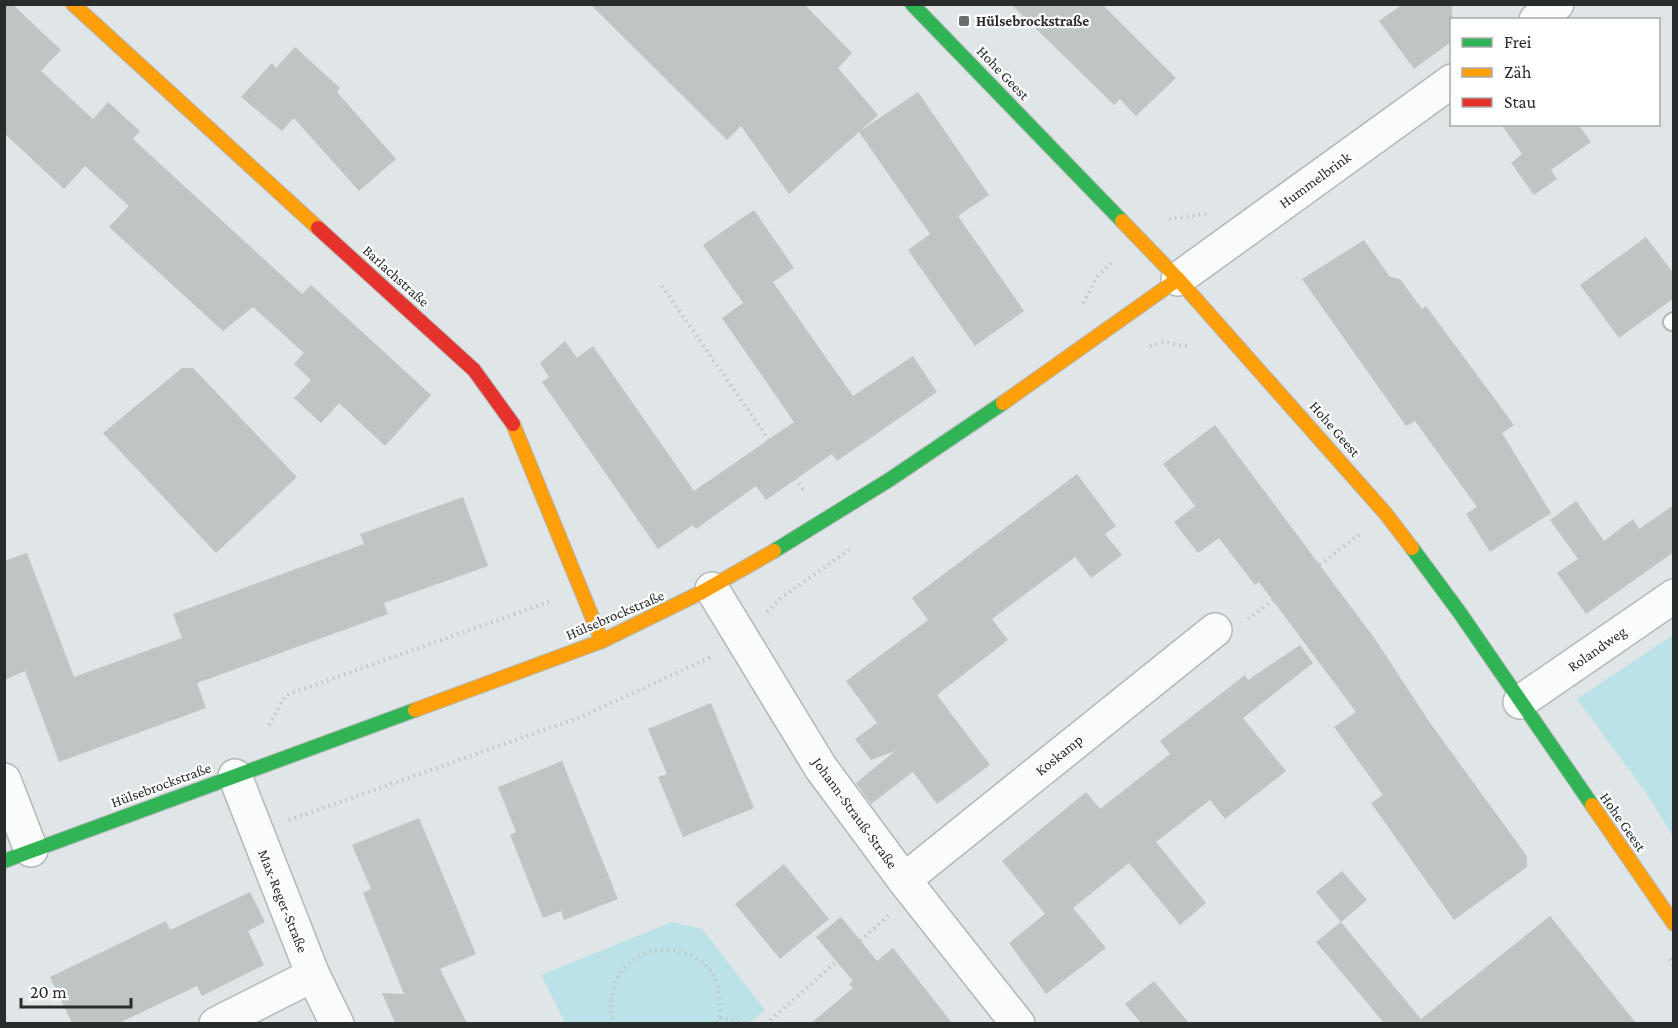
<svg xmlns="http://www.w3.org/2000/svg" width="1678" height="1028" font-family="'Crimson Pro',serif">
<rect width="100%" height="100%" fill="#e0e6e7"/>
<!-- green -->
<g fill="#bae2e8">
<polygon points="1673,635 1673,836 1645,791 1577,699"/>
<polygon points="672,922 702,929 765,1010 750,1023 565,1023 541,975"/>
</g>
<!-- building -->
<g fill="#bfc4c5">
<polygon points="4,4 12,4 61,50 41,71 93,119 108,102 140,131 133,139 302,294 311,285 431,395 385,446 339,403 321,423 294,398 311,380 294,364 304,353 253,307 223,331 109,227 129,206 85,166 64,189 4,133"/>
<polygon points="590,4 804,4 852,53 838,68 878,115 860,131 918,92 989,195 958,216 1024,311 975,346 908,250 930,234 859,132 789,194 741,126 727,140"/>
<polygon points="1011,4 1102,4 1176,78 1136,116 1120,99 1114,105"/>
<polygon points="1403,4 1452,4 1452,41 1414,69 1379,21"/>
<polygon points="295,47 340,88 337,92 396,159 359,191 294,118 282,131 241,97 272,63 276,68"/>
<polygon points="1501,124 1578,124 1591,142 1551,170 1557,179 1534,195 1511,163 1522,154"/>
<polygon points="754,210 794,268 773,282 853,396 913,356 937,392 837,461 832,454 766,500 756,486 696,529 693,525 658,549 542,382 549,377 540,363 565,341 577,358 593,346 694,491 794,422 722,318 743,303 703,245"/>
<polygon points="1646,237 1674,274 1674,298 1619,338 1580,285"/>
<polygon points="1364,240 1390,277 1400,279 1422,309 1426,306 1514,425 1502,433 1551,513 1490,552 1466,514 1477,507 1415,421 1406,426 1302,279"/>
<polygon points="182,368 193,368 297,477 216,553 103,433"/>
<polygon points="1215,425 1375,639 1430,723 1527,856 1527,867 1454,920 1371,803 1383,795 1334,727 1356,712 1259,582 1255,585 1219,538 1198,553 1174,522 1195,506 1163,464"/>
<polygon points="1077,474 1116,526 1105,534 1122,555 1091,578 1075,557 992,619 1008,640 937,695 990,765 937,804 913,772 871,804 856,783 895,751 871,760 855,739 877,723 846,681 928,620 912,598"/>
<polygon points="463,497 488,566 384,603 388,614 197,683 206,708 59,762 25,671 4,680 4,561 27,553 74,677 182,638 173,614 364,544 360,534"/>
<polygon points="1576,501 1604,541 1633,519 1639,529 1674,505 1674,552 1586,614 1557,573 1578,559 1550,520"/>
<polygon points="1300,645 1313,663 1243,718 1286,771 1225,819 1210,800 1156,842 1206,903 1180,925 1129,863 1073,908 1106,948 1046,994 1009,943 1045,914 1002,861 1086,792 1100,809 1170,754 1160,741 1245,675 1248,680"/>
<polygon points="711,703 754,808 683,837 658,777 667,774 648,729"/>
<polygon points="562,761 618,899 564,920 561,911 543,918 510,835 516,832 498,787"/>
<polygon points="419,818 476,954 440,969 467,1023 395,1023 382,993 404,994 363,893 371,889 352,845"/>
<polygon points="784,864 829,919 780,959 735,904"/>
<polygon points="1342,871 1367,900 1341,922 1316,892"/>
<polygon points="250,892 265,922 248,931 264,965 202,996 197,986 119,1023 72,1023 50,977 166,921 170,930"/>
<polygon points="1550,916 1636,1023 1384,1023 1316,942 1341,922 1421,1019"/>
<polygon points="841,917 877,961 893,948 952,1023 811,1023 853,988 849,984 853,981 816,937"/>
<polygon points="1154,981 1189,1023 1141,1023 1125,1004"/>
</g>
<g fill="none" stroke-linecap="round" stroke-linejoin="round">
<!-- lane casing -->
<g stroke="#b3b7b8" stroke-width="20">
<polyline id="lane" points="1672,322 1674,321"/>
</g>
<!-- street casing -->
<g stroke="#b3b7b8" stroke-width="36">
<g id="street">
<polyline points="1536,20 1557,4"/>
<polyline points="1178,279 1452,81"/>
<polyline points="712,589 821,768 904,880 1018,1024"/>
<polyline points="1520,702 1674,596"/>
<polyline points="235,776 313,975 337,1024"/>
<polyline points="4,780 31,850"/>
<polyline points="904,880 1215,630"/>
<polyline points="216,1024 313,975"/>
</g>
</g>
<!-- fast casing -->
<g stroke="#b3b7b8" stroke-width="16">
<g id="fast">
<polyline points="912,4 1122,221"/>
<polyline points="1412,548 1460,613 1592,805"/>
<polyline points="774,551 889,480 1003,403"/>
<polyline points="4,861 415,710"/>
</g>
</g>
<!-- slow casing -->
<g stroke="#b3b7b8" stroke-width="16">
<g id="slow">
<polyline points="73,4 318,228"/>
<polyline points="1122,221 1178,279 1386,514 1412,548"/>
<polyline points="1003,403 1178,279"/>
<polyline points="513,424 602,641"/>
<polyline points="415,710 602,641 702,592 774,551"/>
<polyline points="1592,805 1674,924"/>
</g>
</g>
<!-- jam casing -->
<g stroke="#b3b7b8" stroke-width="16">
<polyline id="jam" points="318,228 474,370 513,424"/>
</g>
<!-- path -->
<g stroke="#c2c4c5" stroke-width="4" stroke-dasharray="1.5 4.5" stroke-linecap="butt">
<polyline points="1169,219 1206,214"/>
<polyline points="662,286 805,492"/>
<polyline points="1083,303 1097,277 1113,261"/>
<polyline points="1150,346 1164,342 1190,347"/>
<polyline points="767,612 781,598 849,550"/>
<polyline points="1248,619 1359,535"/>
<polyline points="269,725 286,695 549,602"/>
<polyline points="289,820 581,717 713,656"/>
<polyline points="1670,959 1674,967"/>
<polyline points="720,1018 748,1024"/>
<path d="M615,1024C610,1014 610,1008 612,997C620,931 717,937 719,997C720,1007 722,1016 716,1024"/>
<polyline points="766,1024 889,915"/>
</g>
<!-- lane -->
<use href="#lane" stroke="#fafbfb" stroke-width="16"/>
<!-- street -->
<use href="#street" stroke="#fafbfb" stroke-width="33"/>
<!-- fast -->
<use href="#fast" stroke="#30b455" stroke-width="14"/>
<!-- slow -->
<use href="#slow" stroke="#ff9f0a" stroke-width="14"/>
<!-- jam -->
<use href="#jam" stroke="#e5322d" stroke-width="14"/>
</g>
<!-- markers -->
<rect fill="#686d6e" stroke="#fff" stroke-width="2" x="958" y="15" width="12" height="12" rx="3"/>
<g text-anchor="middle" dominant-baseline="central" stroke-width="4.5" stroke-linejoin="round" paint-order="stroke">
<!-- poi labels -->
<g font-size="15" font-weight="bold" fill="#282c2d" stroke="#fff" text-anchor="start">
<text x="976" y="21">Hülsebrockstraße</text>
</g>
<!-- street labels -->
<g font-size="15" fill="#282c2d" stroke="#fff">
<text transform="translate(1003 73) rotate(46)">Hohe Geest</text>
<text transform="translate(1315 180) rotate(-36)">Hummelbrink</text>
<text transform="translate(396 276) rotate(42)">Barlachstraße</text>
<text transform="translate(1335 429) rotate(49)">Hohe Geest</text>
<text transform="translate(615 615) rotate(-23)">Hülsebrockstraße</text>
<text transform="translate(1597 649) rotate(-35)">Rolandweg</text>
<text transform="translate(1059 755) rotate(-39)">Koskamp</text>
<text transform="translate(161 785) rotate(-20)">Hülsebrockstraße</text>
<text transform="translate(855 813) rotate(54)">Johann-Strauß-Straße</text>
<text transform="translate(1623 822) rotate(55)">Hohe Geest</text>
<text transform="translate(283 901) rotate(68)">Max-Reger-Straße</text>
</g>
</g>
<!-- border -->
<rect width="1678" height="1028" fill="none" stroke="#282c2d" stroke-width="12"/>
<!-- legend -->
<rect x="1450" y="18" width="210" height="108" fill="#ffffff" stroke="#a9abab" stroke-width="1.5"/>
<rect x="1462" y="38" width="30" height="9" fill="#30b455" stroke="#a9abab" stroke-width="1.5"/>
<text x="1504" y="48" font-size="18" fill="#282c2d">Frei</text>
<rect x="1462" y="68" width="30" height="9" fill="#ff9f0a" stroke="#a9abab" stroke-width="1.5"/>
<text x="1504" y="78" font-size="18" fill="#282c2d">Zäh</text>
<rect x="1462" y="98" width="30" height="9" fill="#e5322d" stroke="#a9abab" stroke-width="1.5"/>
<text x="1504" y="108" font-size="18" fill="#282c2d">Stau</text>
<!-- scale -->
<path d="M21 998v9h110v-9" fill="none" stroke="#282c2d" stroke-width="3"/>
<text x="30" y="998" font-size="18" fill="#282c2d" stroke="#ffffff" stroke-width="4.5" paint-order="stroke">20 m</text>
</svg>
